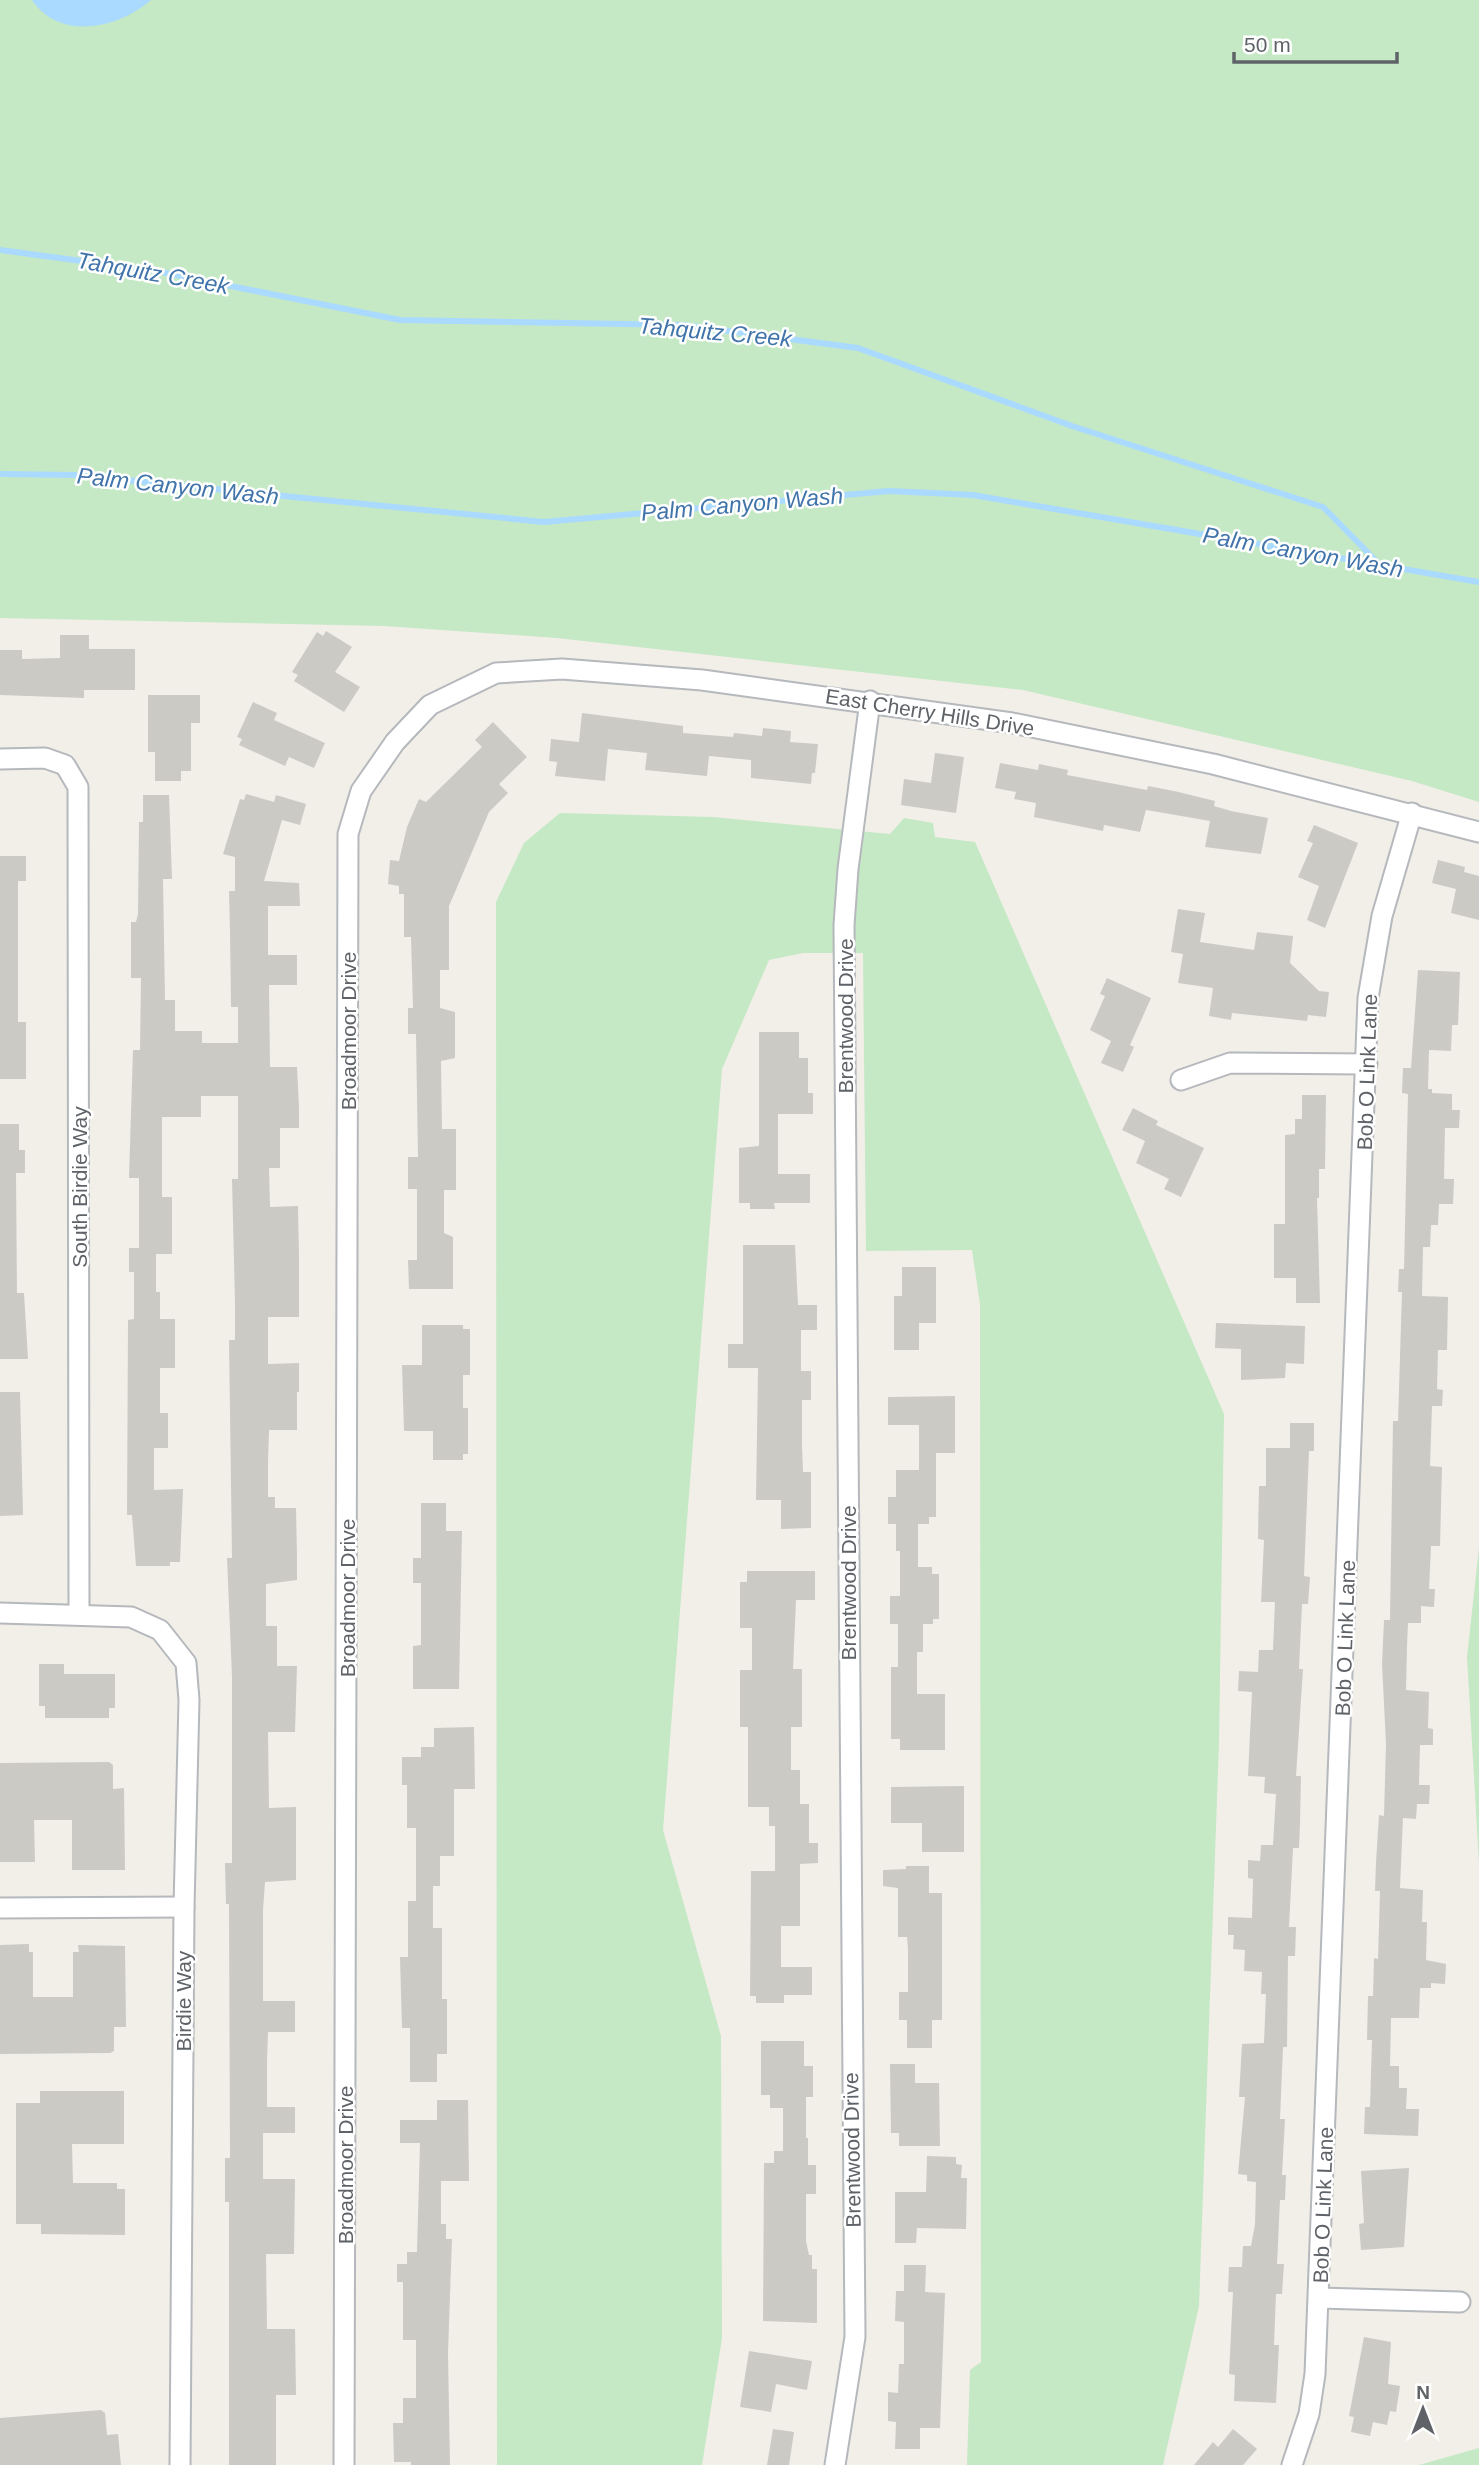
<svg xmlns="http://www.w3.org/2000/svg" width="1479" height="2465" font-family="Helvetica,sans-serif">
<rect width="100%" height="100%" fill="#f1efe8"/>
<!-- green -->
<g fill="#c5e8c5">
<polygon points="0,0 1479,0 1479,802 1412,781 1023,690 557,638 385,626 0,618"/>
<polygon points="560,813 713,817 890,834 904,818 933,823 935,837 975,842 1224,1414 1219,1742 1199,2306 1163,2465 967,2465 970,2370 981,2362 980,1304 972,1250 866,1251 863,953 803,953 769,960 722,1069 663,1830 721,2036 722,2338 702,2465 497,2465 496,902 524,843"/>
<polygon points="1479,1548 1479,1863 1467,1657"/>
<polygon points="1479,2448 1479,2465 1419,2465"/>
</g>
<!-- water -->
<path fill="#aadaff" d="M32,0H151C119,28 60,42 32,0Z"/>
<g fill="none" stroke-linecap="round" stroke-linejoin="round">
<!-- stream -->
<g stroke="#aadaff" stroke-width="6">
<polyline points="0,250 156,271 400,320 683,325 858,348 1072,426 1323,507 1383,568"/>
<polyline points="0,474 75,475 544,522 889,491 973,495 1479,582"/>
</g>
</g>
<!-- building -->
<g fill="#cccac5">
<polygon points="326,631 352,647 335,672 360,687 344,712 294,681 298,675 292,672 317,632 323,636"/>
<polygon points="60,635 89,635 89,649 135,649 135,690 84,690 84,698 0,695 0,650 22,650 22,659 60,658"/>
<polygon points="148,695 200,695 200,723 191,723 191,771 181,771 181,781 155,781 155,752 148,752"/>
<polygon points="253,702 277,713 274,720 325,743 314,768 289,757 285,766 239,745 242,739 237,737"/>
<polygon points="582,713 683,726 683,733 733,737 734,733 762,736 763,728 791,731 790,742 818,744 815,773 812,773 811,784 751,778 751,760 709,756 707,776 645,770 647,753 608,749 605,781 555,776 557,762 549,761 551,739 579,742"/>
<polygon points="493,722 527,757 499,784 508,793 489,812 449,906 449,970 440,970 440,1008 455,1012 455,1058 441,1061 442,1129 456,1129 456,1190 444,1190 444,1233 453,1237 453,1289 409,1289 408,1260 417,1260 417,1189 408,1189 408,1157 418,1157 416,1034 408,1034 408,1008 413,1008 411,937 404,937 404,894 399,894 399,886 388,884 390,860 399,861 407,827 419,799 426,802 482,747 475,740"/>
<polygon points="935,753 964,757 956,813 901,805 904,779 931,783"/>
<polygon points="1000,763 1038,770 1039,764 1068,770 1067,775 1147,790 1148,786 1174,791 1215,801 1214,806 1231,811 1268,818 1261,854 1205,847 1210,821 1170,814 1146,810 1140,832 1104,825 1103,831 1034,817 1036,803 1014,799 1016,792 995,788"/>
<polygon points="246,794 274,802 276,795 306,804 300,825 282,820 264,881 299,883 300,906 268,906 268,955 297,955 297,985 269,985 270,1067 297,1067 299,1106 299,1128 280,1128 280,1168 269,1168 270,1207 298,1206 299,1257 299,1317 268,1317 268,1364 299,1363 299,1392 297,1392 297,1430 269,1430 268,1461 268,1497 275,1497 275,1508 296,1508 297,1556 297,1580 266,1584 266,1626 277,1626 277,1666 297,1666 295,1732 268,1732 269,1808 296,1807 296,1880 265,1882 263,1910 263,2001 295,2001 295,2032 268,2032 267,2061 267,2107 295,2107 295,2133 263,2133 263,2179 295,2179 294,2254 266,2254 267,2329 295,2329 296,2395 276,2395 276,2465 229,2465 229,2202 225,2202 225,2158 230,2158 229,1904 226,1904 225,1863 232,1863 232,1677 227,1558 232,1558 229,1340 235,1340 235,1303 232,1179 238,1179 238,1096 201,1096 201,1117 162,1117 162,1197 172,1197 172,1254 156,1254 156,1292 160,1292 160,1319 175,1319 175,1368 160,1368 160,1413 168,1413 168,1448 154,1448 154,1490 183,1489 180,1562 170,1562 170,1566 136,1566 132,1515 127,1515 128,1320 134,1319 134,1272 129,1272 129,1248 139,1248 139,1178 129,1178 133,1050 140,1050 141,978 131,978 131,922 136,922 138,914 139,822 143,822 143,795 169,795 172,879 163,879 165,1000 175,1000 175,1031 202,1031 202,1043 238,1043 238,1007 231,1007 230,931 229,891 235,891 235,857 223,854 240,799 244,800"/>
<polygon points="1314,825 1358,843 1325,928 1307,920 1319,886 1298,877 1313,843 1307,841"/>
<polygon points="0,856 26,856 26,881 18,881 18,1022 26,1022 26,1079 0,1079"/>
<polygon points="1438,860 1465,867 1464,872 1479,876 1479,920 1451,913 1456,889 1432,883"/>
<polygon points="1178,909 1205,913 1200,942 1254,950 1257,932 1293,936 1290,963 1319,991 1329,992 1326,1017 1308,1015 1307,1021 1232,1013 1231,1020 1209,1016 1213,988 1178,983 1183,954 1171,952"/>
<polygon points="1418,970 1460,972 1458,1025 1452,1025 1451,1051 1429,1050 1428,1089 1432,1089 1432,1093 1452,1094 1452,1110 1460,1110 1459,1128 1445,1128 1444,1179 1454,1179 1453,1204 1439,1204 1438,1225 1431,1225 1430,1247 1423,1247 1422,1296 1448,1297 1447,1350 1438,1350 1437,1389 1443,1390 1442,1406 1432,1406 1430,1466 1442,1467 1440,1546 1431,1546 1429,1589 1435,1589 1434,1607 1421,1606 1421,1623 1408,1623 1407,1646 1406,1690 1429,1692 1428,1728 1433,1729 1433,1745 1420,1745 1419,1785 1430,1785 1429,1804 1417,1804 1416,1819 1403,1818 1400,1888 1423,1890 1422,1922 1427,1922 1426,1960 1446,1964 1445,1984 1431,1983 1431,1988 1420,1988 1419,2018 1391,2018 1390,2066 1399,2066 1399,2088 1407,2088 1406,2109 1419,2109 1418,2136 1364,2134 1365,2107 1370,2107 1372,2040 1367,2040 1368,1996 1373,1996 1374,1958 1378,1959 1380,1891 1375,1891 1376,1862 1379,1815 1384,1816 1386,1744 1382,1664 1384,1620 1390,1620 1393,1421 1398,1421 1402,1292 1398,1292 1399,1269 1404,1269 1408,1094 1402,1093 1403,1068 1411,1068"/>
<polygon points="1107,978 1151,998 1130,1045 1134,1047 1123,1072 1101,1063 1111,1041 1090,1030 1105,996 1100,994"/>
<polygon points="759,1032 799,1032 799,1058 808,1058 808,1093 813,1093 813,1114 778,1114 778,1174 810,1174 810,1203 774,1203 775,1209 750,1209 750,1203 739,1203 739,1148 759,1146"/>
<polygon points="1302,1095 1326,1095 1325,1169 1319,1169 1319,1198 1317,1198 1320,1303 1296,1303 1296,1278 1274,1278 1274,1224 1285,1224 1285,1135 1295,1134 1295,1119 1302,1119"/>
<polygon points="1133,1108 1158,1121 1156,1125 1204,1148 1181,1197 1164,1189 1169,1179 1136,1163 1145,1141 1122,1130"/>
<polygon points="0,1124 19,1124 19,1150 25,1150 25,1173 16,1173 17,1293 24,1293 28,1359 0,1359"/>
<polygon points="743,1245 795,1245 798,1305 817,1305 817,1330 801,1330 801,1371 811,1371 811,1400 802,1400 802,1445 803,1472 811,1472 811,1528 781,1529 781,1500 756,1500 758,1368 728,1368 728,1344 743,1344"/>
<polygon points="902,1267 936,1267 936,1323 919,1323 919,1350 894,1350 894,1296 902,1296"/>
<polygon points="1216,1323 1305,1326 1304,1364 1286,1363 1285,1378 1241,1380 1241,1349 1215,1348"/>
<polygon points="422,1325 463,1325 463,1329 470,1329 470,1375 463,1375 463,1408 468,1408 468,1454 463,1454 463,1460 433,1460 433,1431 404,1431 402,1365 422,1365"/>
<polygon points="0,1392 20,1392 23,1515 0,1516"/>
<polygon points="955,1396 955,1453 936,1453 936,1517 929,1517 929,1524 918,1524 918,1567 932,1567 932,1574 939,1574 939,1619 933,1619 933,1624 923,1624 923,1652 917,1652 917,1694 945,1694 945,1750 900,1750 900,1739 891,1739 891,1667 898,1667 898,1624 890,1624 890,1596 900,1596 900,1551 896,1551 896,1524 888,1524 888,1497 896,1497 896,1470 919,1470 919,1425 888,1425 888,1397"/>
<polygon points="1290,1423 1314,1423 1314,1451 1309,1451 1304,1576 1310,1577 1308,1604 1302,1604 1299,1669 1303,1669 1296,1776 1301,1776 1300,1823 1299,1848 1293,1848 1289,1927 1296,1927 1295,1956 1288,1956 1287,2047 1283,2047 1280,2119 1285,2119 1282,2175 1286,2175 1285,2200 1280,2200 1277,2264 1284,2264 1282,2294 1276,2294 1274,2345 1279,2345 1276,2403 1234,2401 1235,2375 1229,2374 1233,2292 1228,2292 1229,2267 1242,2267 1243,2246 1251,2246 1255,2224 1256,2182 1247,2181 1247,2175 1238,2174 1245,2097 1239,2097 1242,2044 1264,2043 1266,1994 1261,1994 1262,1972 1244,1971 1245,1950 1233,1949 1234,1935 1228,1935 1228,1917 1252,1918 1253,1879 1248,1878 1248,1860 1260,1861 1261,1845 1273,1845 1276,1794 1264,1793 1265,1777 1248,1776 1252,1692 1238,1691 1239,1671 1258,1672 1259,1650 1273,1650 1275,1602 1261,1602 1264,1540 1258,1539 1259,1486 1266,1486 1266,1448 1290,1448"/>
<polygon points="421,1503 446,1503 446,1531 462,1531 459,1689 413,1689 413,1646 421,1645 421,1583 413,1583 413,1558 421,1558"/>
<polygon points="747,1571 815,1571 815,1600 796,1600 793,1669 802,1669 802,1727 791,1727 791,1770 800,1770 800,1804 809,1804 809,1843 818,1843 818,1863 800,1864 800,1926 781,1926 781,1967 812,1967 812,1995 784,1995 784,2003 756,2003 756,1996 750,1996 751,1871 775,1871 775,1826 769,1826 769,1807 748,1807 748,1727 740,1727 740,1670 752,1670 752,1628 740,1628 740,1582 747,1582"/>
<polygon points="39,1664 64,1664 64,1674 115,1674 115,1708 109,1708 109,1718 45,1718 45,1706 39,1706"/>
<polygon points="474,1727 475,1789 454,1789 454,1856 440,1856 440,1886 433,1886 433,1928 442,1928 442,1999 447,1999 447,2054 437,2054 437,2082 410,2082 410,2028 402,2028 400,1957 408,1957 408,1901 416,1901 416,1828 407,1828 407,1785 402,1785 402,1757 421,1757 421,1747 434,1747 434,1728"/>
<polygon points="109,1762 113,1765 113,1789 124,1788 125,1870 72,1870 72,1820 34,1820 35,1862 0,1862 0,1763"/>
<polygon points="964,1786 964,1852 922,1852 922,1823 891,1823 891,1787"/>
<polygon points="906,1866 929,1866 929,1893 942,1893 942,2020 932,2020 932,2048 907,2048 907,2020 899,2020 899,1992 908,1992 908,1949 907,1937 898,1937 898,1888 883,1886 883,1870 906,1869"/>
<polygon points="29,1944 29,1952 33,1952 33,1997 73,1997 73,1952 79,1952 78,1945 125,1946 126,2027 114,2027 114,2051 110,2053 0,2054 0,1945"/>
<polygon points="761,2041 804,2041 804,2066 813,2066 813,2097 806,2097 806,2138 808,2138 808,2165 816,2165 816,2194 806,2194 806,2241 809,2255 812,2255 812,2269 817,2269 817,2323 763,2321 764,2163 774,2163 774,2151 783,2151 783,2108 770,2108 770,2095 761,2095"/>
<polygon points="890,2064 915,2064 915,2083 939,2083 940,2146 899,2146 899,2133 891,2133"/>
<polygon points="40,2091 124,2091 124,2144 72,2144 73,2183 117,2183 117,2189 125,2189 125,2235 41,2234 41,2224 16,2224 16,2103 40,2103"/>
<polygon points="437,2100 468,2100 469,2181 441,2181 441,2224 446,2224 446,2239 452,2239 448,2353 450,2465 411,2465 411,2462 394,2462 393,2423 403,2423 403,2398 416,2398 416,2340 403,2340 403,2282 397,2282 397,2264 407,2264 407,2252 417,2252 420,2143 400,2143 400,2120 437,2120"/>
<polygon points="927,2156 956,2157 956,2164 962,2165 961,2178 967,2178 966,2229 917,2228 916,2243 895,2243 895,2192 926,2192"/>
<polygon points="1409,2168 1404,2247 1361,2250 1359,2224 1364,2223 1361,2171"/>
<polygon points="904,2265 926,2265 925,2292 945,2293 940,2428 920,2428 920,2449 895,2449 896,2422 888,2421 888,2392 898,2393 899,2364 904,2364 904,2322 895,2321 896,2291 904,2291"/>
<polygon points="1364,2337 1391,2342 1388,2384 1400,2386 1396,2412 1390,2411 1387,2425 1373,2422 1370,2436 1351,2432 1354,2417 1349,2416"/>
<polygon points="749,2351 812,2361 807,2390 776,2384 771,2412 740,2407"/>
<polygon points="101,2410 105,2413 107,2435 118,2434 121,2465 0,2465 0,2418"/>
<polygon points="773,2429 794,2432 789,2465 767,2465"/>
<polygon points="1233,2429 1257,2449 1243,2465 1194,2465 1213,2442 1218,2447"/>
</g>
<g fill="none" stroke-linecap="round" stroke-linejoin="round">
<!-- street casing -->
<g stroke="#b5b8bc" stroke-width="23">
<g id="street">
<polyline points="0,759 45,758 65,765 78,787 79,1614"/>
<polyline points="1181,1080 1230,1063 1367,1064"/>
<polyline points="0,1613 131,1617 160,1630 186,1663 189,1700 184,1907 180,2465"/>
<polyline points="0,1908 184,1907"/>
<polyline points="1319,2298 1460,2302"/>
<polyline points="344,2465 348,834 361,791 395,742 430,705 496,673 562,669 702,680 1012,723 1213,764 1479,832"/>
<polyline points="835,2465 855,2337 844,925 848,869 870,701"/>
<polyline points="1292,2465 1309,2414 1315,2374 1368,998 1382,916 1412,813"/>
</g>
</g>
<!-- street -->
<use href="#street" stroke="#fff" stroke-width="19"/>
</g>
<g text-anchor="middle" dominant-baseline="central" stroke-width="5" stroke-linejoin="round" paint-order="stroke">
<!-- street labels -->
<g font-size="21" fill="#5f6368" stroke="#fff">
<text transform="translate(930 712) rotate(9)">East Cherry Hills Drive</text>
<text transform="translate(845 1016) rotate(-90)">Brentwood Drive</text>
<text transform="translate(348 1031) rotate(-90)">Broadmoor Drive</text>
<text transform="translate(1367 1072) rotate(-88)">Bob O Link Lane</text>
<text transform="translate(79 1187) rotate(-90)">South Birdie Way</text>
<text transform="translate(848 1583) rotate(-90)">Brentwood Drive</text>
<text transform="translate(347 1598) rotate(-90)">Broadmoor Drive</text>
<text transform="translate(1345 1638) rotate(-88)">Bob O Link Lane</text>
<text transform="translate(183 2001) rotate(-90)">Birdie Way</text>
<text transform="translate(852 2150) rotate(-91)">Brentwood Drive</text>
<text transform="translate(345 2165) rotate(-90)">Broadmoor Drive</text>
<text transform="translate(1323 2205) rotate(-88)">Bob O Link Lane</text>
</g>
<!-- water labels -->
<g font-size="23" font-style="italic" fill="#4174aa" stroke="#fff">
<text transform="translate(153 273) rotate(10)">Tahquitz Creek</text>
<text transform="translate(715 332) rotate(5)">Tahquitz Creek</text>
<text transform="translate(178 486) rotate(6)">Palm Canyon Wash</text>
<text transform="translate(742 504) rotate(-5)">Palm Canyon Wash</text>
<text transform="translate(1303 552) rotate(10)">Palm Canyon Wash</text>
</g>
</g>
<!-- north arrow -->
<g transform="translate(1423 2409)" stroke="#ffffff" stroke-width="5" paint-order="stroke">
<path d="M0-5L12 26L0 18L-12 26Z" fill="#5f6368"/>
<text y="-10" font-size="19" font-weight="bold" text-anchor="middle" fill="#5f6368">N</text>
</g>
<!-- scale -->
<path d="M1234 52v10h163v-10" fill="none" stroke="#5f6368" stroke-width="3.5"/>
<text x="1244" y="52" font-size="21" fill="#5f6368" stroke="#ffffff" stroke-width="5" paint-order="stroke">50 m</text>
</svg>
